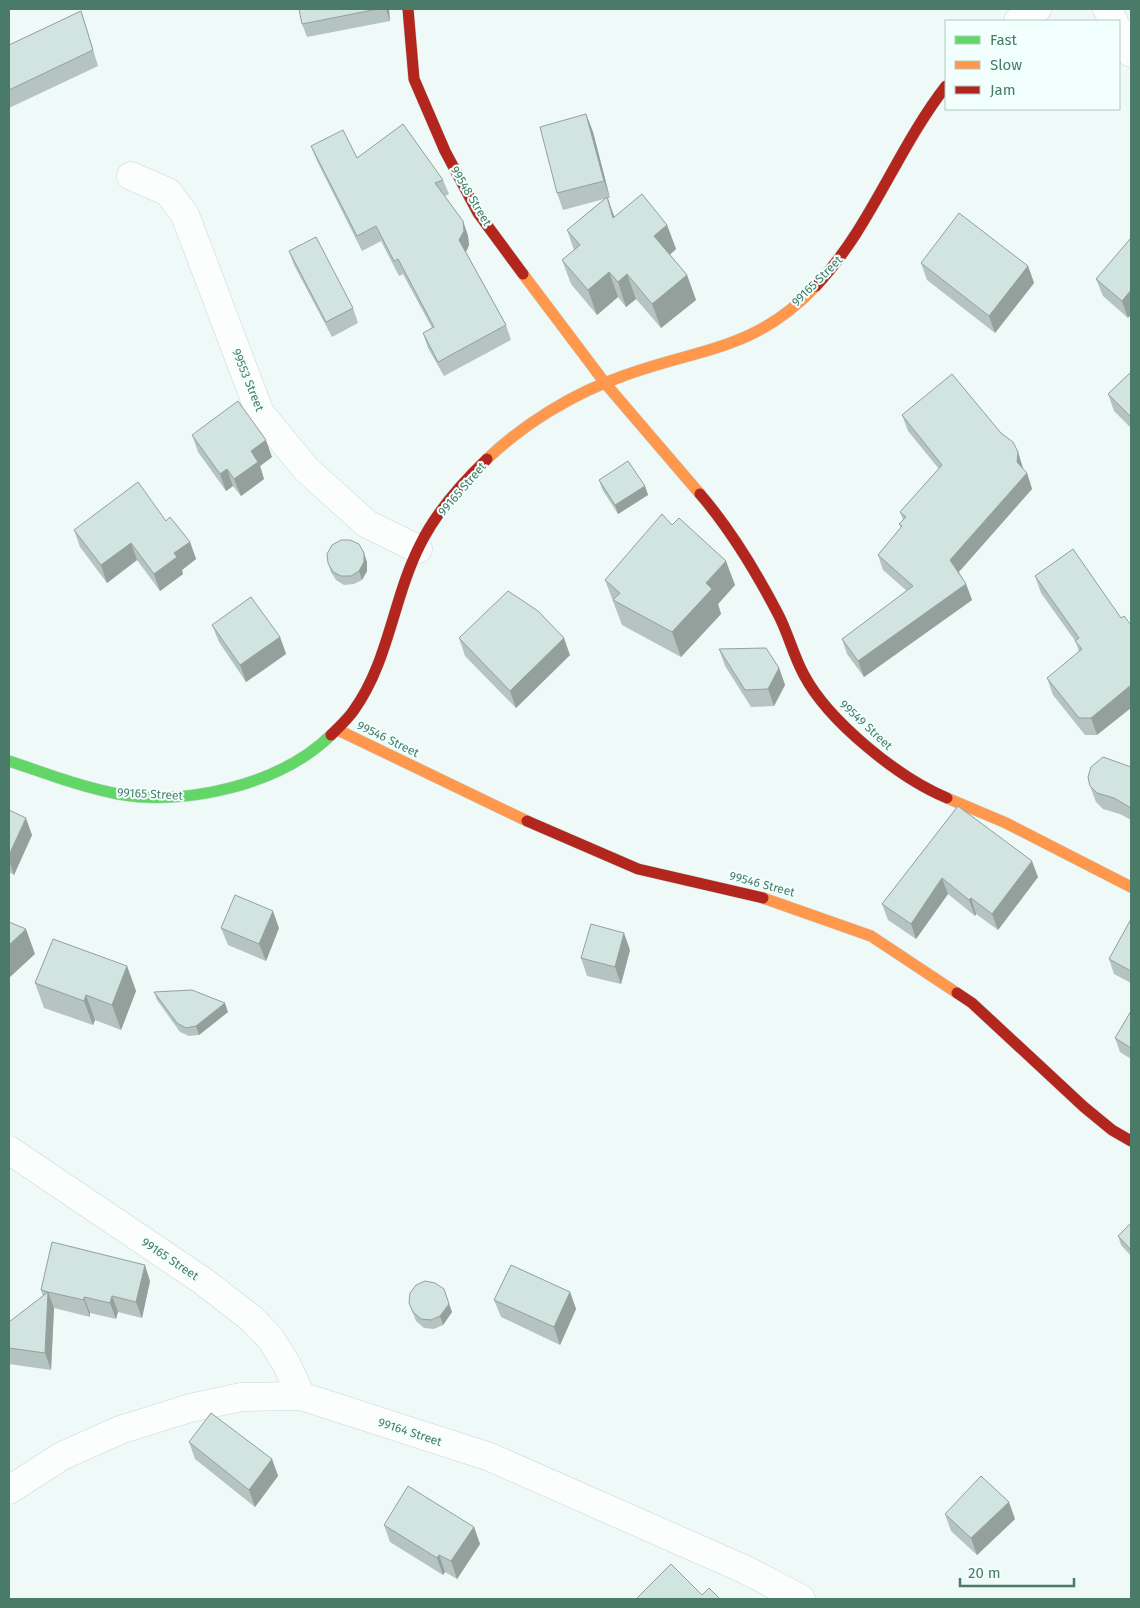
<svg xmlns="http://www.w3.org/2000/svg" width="1140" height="1608" font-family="'Fira Sans',sans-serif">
<rect width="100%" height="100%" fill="#eef9f8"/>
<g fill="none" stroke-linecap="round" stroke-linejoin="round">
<!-- street casing -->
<g stroke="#cad7d4" stroke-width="29">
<g id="street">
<polyline points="1107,9 1114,21"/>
<polyline points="1018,21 1037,9"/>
<polyline points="1119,30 1131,53"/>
<polyline points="131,176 168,192 185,215 260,413 307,470 367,524 418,549"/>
<polyline points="9,1150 203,1281 252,1319 271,1339 287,1365 301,1396"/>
<polyline points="9,1490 62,1456 120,1430 190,1408 241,1397 301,1396 490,1457 746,1570 801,1599"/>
</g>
</g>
<!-- fast casing -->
<g stroke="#cad8d4" stroke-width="12">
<path id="fast" d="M9,761C45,773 81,787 118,794C186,806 280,785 331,735"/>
</g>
<!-- slow casing -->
<g stroke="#cad8d4" stroke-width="12">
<g id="slow">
<polyline points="523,274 605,383 700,494"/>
<path d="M487,459C525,423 574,393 623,376C699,348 755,351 816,286"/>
<polyline points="340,731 527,821"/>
<polyline points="947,798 1006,823 1131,887"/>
<polyline points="763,898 871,936 957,993"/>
</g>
</g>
<!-- jam casing -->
<g stroke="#cad8d4" stroke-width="12">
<g id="jam">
<polyline points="408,9 414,79 445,151 478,213 523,274"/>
<path d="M816,286C871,227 897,149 946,86"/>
<path d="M700,494C731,530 755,570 777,612C788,632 793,655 804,675C829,722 899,778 947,798"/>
<path d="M331,735C339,727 348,719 354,710C389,661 393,598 420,545C436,512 461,484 487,459"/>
<polyline points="527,821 638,869 763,898"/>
<polyline points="957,993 972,1003 1084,1107 1112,1130 1131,1141"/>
</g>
</g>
<!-- street -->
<use href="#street" stroke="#fcfefe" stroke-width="28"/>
<!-- fast -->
<use href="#fast" stroke="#63d668" stroke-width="11"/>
<!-- slow -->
<use href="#slow" stroke="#ff974d" stroke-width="11"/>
<!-- jam -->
<use href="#jam" stroke="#b3261e" stroke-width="11"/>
</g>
<!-- wall -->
<g fill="#b5c4c0">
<polygon points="299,9 389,9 390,21 307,37 302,24"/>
<polygon points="81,11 86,26 98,66 9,108 9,45"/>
<polygon points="586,114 593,132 610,198 608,198 614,217 667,225 676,249 670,255 687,275 696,300 661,328 636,299 626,307 618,297 597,315 571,284 562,260 574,250 567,230 604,199 563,210 557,193"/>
<polygon points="311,146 443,180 449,194 445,196 463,221 468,236 469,245 466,252 506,325 511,340 444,376 428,348 423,333 432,328 403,274 399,276 381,241 362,251 317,161"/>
<polygon points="1130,239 1128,318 1103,296 1096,279"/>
<polygon points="289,251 353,308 358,323 332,337 294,265"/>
<polygon points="921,263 1028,266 1034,283 995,333 927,280"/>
<polygon points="1131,372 1131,428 1114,411 1108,394"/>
<polygon points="902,415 1001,433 1018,452 1023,469 1027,473 1032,489 959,572 966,584 972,600 864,677 847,654 842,639 907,591 883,570 878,555 901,528 899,524 903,520 900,512 939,469 908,431"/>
<polygon points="192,435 272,457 260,466 264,479 241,496 233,486 226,491 198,452"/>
<polygon points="599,480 645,486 648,495 618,514 602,489"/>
<polygon points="166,521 190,542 196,559 182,570 183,574 160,591 137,560 107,583 80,547 74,530"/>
<polygon points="672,525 735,585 718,604 721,614 681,657 622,625 605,580"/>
<polygon points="1073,549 1097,735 1085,735 1053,695 1047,678 1079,652 1076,642 1041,593 1035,576"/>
<polygon points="367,562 367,571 362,580 354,584 344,585 336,580 331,572 328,563"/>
<polygon points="212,625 280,637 286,654 246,682 219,642"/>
<polygon points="459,638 570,655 516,708 465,656"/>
<polygon points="719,649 779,668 785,685 774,706 751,707 725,666"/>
<polygon points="1131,767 1131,820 1120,814 1103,809 1096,802 1090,786"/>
<polygon points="958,806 1038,877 998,930 976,914 975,916 948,894 916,939 888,920 882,904"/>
<polygon points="9,810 32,835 14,875 9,872"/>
<polygon points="1131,919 1131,983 1114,974 1109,959"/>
<polygon points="221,928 279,928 266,961 228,945"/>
<polygon points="630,950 621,984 587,976 581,958"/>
<polygon points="127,966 136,991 121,1030 95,1020 93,1025 44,1008 35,983"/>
<polygon points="154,992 228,1012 199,1035 189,1036 180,1032 157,1000"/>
<polygon points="1131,1011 1131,1059 1120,1052 1115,1038"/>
<polygon points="1131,1223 1131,1256 1121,1245 1118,1236"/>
<polygon points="150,1281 142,1318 118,1312 116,1319 90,1313 90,1317 54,1308 51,1370 9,1364 9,1322 43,1296 41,1290"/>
<polygon points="444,1289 452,1312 443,1325 434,1329 424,1328 416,1321 409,1303"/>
<polygon points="570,1292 576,1309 560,1345 501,1317 494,1300"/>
<polygon points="189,1442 272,1459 278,1476 255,1507 195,1459"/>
<polygon points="945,1514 1015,1519 977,1555 951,1531"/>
<polygon points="384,1525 474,1527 480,1544 457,1579 445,1572 443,1575 390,1542"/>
</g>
<!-- shaded-wall -->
<g fill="#93a09c">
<polygon points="386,9 389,9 390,21"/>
<polygon points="586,114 593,132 610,198 604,181"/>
<polygon points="607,197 616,221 613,218"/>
<polygon points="463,221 468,236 469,245 465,254 459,240"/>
<polygon points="667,225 676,249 663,260 654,236"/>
<polygon points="1028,266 1034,283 995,333 989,316"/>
<polygon points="609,272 618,297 597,315 588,290"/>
<polygon points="627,274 636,299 626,307 618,282"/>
<polygon points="687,275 696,300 661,328 652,304"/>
<polygon points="1131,290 1131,315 1128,318 1122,301"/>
<polygon points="266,440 272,457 260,466 264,479 241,496 234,479 251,451"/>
<polygon points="1018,452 1023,468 1022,477 1017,462"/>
<polygon points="227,469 233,486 226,491 220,474"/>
<polygon points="1027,473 1032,489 956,575 950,560"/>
<polygon points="645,486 648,495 618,514 615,505"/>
<polygon points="190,542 196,559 182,570 183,574 160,591 154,574 174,553"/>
<polygon points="131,543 137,560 107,583 101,565"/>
<polygon points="364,553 367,562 367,571 362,580 359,571"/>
<polygon points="726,561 735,585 718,604 721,614 681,657 672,632 706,583"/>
<polygon points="966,584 972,600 864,677 858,661"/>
<polygon points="280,637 286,654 246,682 240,665"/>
<polygon points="564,638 570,655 516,708 510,691"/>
<polygon points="779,668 785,685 774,706 768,689"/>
<polygon points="1131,685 1131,708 1097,735 1091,718"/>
<polygon points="26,818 32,835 14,875 9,861 9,855"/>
<polygon points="1032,861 1038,877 998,930 992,914"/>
<polygon points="942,878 948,894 916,939 911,924"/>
<polygon points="971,898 976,914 975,916 969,900"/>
<polygon points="273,911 279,928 266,961 259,944"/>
<polygon points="26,929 35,954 9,978 9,945"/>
<polygon points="624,933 630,950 621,984 615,967"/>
<polygon points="127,966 136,991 121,1030 112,1005"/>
<polygon points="86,995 95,1020 93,1025 84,1001"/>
<polygon points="225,1003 228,1012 199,1035 196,1026"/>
<polygon points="145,1265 150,1281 142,1318 136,1302"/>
<polygon points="48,1292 54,1308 51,1370 45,1353"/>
<polygon points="570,1292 576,1309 560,1345 554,1327"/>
<polygon points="112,1296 118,1312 116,1319 110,1303"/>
<polygon points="84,1297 90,1313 90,1317 84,1300"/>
<polygon points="449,1304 452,1312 443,1325 440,1316"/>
<polygon points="272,1459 278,1476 255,1507 249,1490"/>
<polygon points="1009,1502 1015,1519 977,1555 971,1538"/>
<polygon points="474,1527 480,1544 457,1579 451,1561"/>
<polygon points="439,1555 445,1572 443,1575 437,1558"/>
</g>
<!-- building -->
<g fill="#d2e4df" stroke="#93a09c">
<polygon points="299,9 378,9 302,24"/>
<polygon points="81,11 93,50 9,90 9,45"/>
<polygon points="586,114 604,181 557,193 540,127"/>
<polygon points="403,124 443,180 435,183 463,221 464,231 459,240 506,325 438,362 423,333 434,327 398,259 394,261 376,226 357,236 311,146 343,130 357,158"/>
<polygon points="642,194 667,225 654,236 687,275 652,304 627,274 618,282 609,272 588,290 562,260 580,245 567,230 607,197 613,218"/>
<polygon points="959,213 1028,266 989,316 921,263"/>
<polygon points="316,237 353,308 326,322 289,251"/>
<polygon points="1130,239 1131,240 1131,290 1122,301 1096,279"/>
<polygon points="1131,372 1131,417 1108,394"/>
<polygon points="952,374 1001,433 1013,442 1018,452 1017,462 1027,473 950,560 966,584 858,661 842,639 913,586 878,555 902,526 899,524 906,517 900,512 942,465 902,415"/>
<polygon points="238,401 266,440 251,451 258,462 234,479 227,469 220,474 192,435"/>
<polygon points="628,461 645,486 615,505 599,480"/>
<polygon points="138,482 166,521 170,517 190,542 174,553 177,557 154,574 131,543 101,565 74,530"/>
<polygon points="662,514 672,525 679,518 726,561 706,583 712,589 672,632 613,600 620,593 605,580"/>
<polygon points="341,540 350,540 359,544 364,553 364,562 359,571 351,576 341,576 333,572 328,563 327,554 332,545"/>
<polygon points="1073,549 1121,618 1124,616 1131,625 1131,685 1091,718 1079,718 1047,678 1082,649 1075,641 1079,638 1035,576"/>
<polygon points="508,591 538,611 564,638 510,691 459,638"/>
<polygon points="251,597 280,637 240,665 212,625"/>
<polygon points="766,648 779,668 768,689 745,690 719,649"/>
<polygon points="1103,757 1131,767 1131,808 1114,798 1097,793 1090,786 1088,777 1091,767"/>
<polygon points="958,806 1032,861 992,914 971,898 969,900 942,878 911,924 882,904"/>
<polygon points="9,810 26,818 9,855"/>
<polygon points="235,895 273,911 259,944 221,928"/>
<polygon points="1131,919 1131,971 1109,959"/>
<polygon points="9,922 26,929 9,945"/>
<polygon points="591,924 624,933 615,967 581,958"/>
<polygon points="53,939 127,966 112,1005 86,995 84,1001 35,983"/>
<polygon points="192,990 225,1003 196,1026 186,1028 177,1023 154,992"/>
<polygon points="1131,1011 1131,1048 1115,1038"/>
<polygon points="1131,1223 1131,1250 1118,1236"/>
<polygon points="52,1242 145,1265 136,1302 112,1296 110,1303 84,1297 84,1300 48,1292 45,1353 9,1348 9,1322 48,1292 41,1290"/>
<polygon points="511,1265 570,1292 554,1327 494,1300"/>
<polygon points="425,1281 435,1283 444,1289 449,1304 440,1316 431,1320 421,1319 413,1312 409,1303 410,1293 416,1285"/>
<polygon points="211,1413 272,1459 249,1490 189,1442"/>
<polygon points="981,1476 1009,1502 971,1538 945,1514"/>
<polygon points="408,1486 474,1527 451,1561 439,1555 437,1558 384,1525"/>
<polygon points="671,1564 702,1595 709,1588 720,1599 639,1599 637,1598"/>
</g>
<g text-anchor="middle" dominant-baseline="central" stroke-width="4" stroke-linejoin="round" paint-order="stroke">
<!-- street labels -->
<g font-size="12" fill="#4a7b68" stroke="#f1fffd">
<text transform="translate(471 196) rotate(59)">99548 Street</text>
<text transform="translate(817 281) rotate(-45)">99165 Street</text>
<text transform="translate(248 380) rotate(68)">99553 Street</text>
<text transform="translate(462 489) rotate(-49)">99165 Street</text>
<text transform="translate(866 725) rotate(43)">99549 Street</text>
<text transform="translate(388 739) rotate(26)">99546 Street</text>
<text transform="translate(150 794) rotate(3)">99165 Street</text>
<text transform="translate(762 884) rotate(15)">99546 Street</text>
<text transform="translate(170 1259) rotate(34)">99165 Street</text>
<text transform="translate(410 1432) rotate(18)">99164 Street</text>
</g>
</g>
<!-- border -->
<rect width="1140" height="1608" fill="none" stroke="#4a7b68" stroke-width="20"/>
<!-- legend -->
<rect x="945" y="20" width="175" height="90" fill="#f1fffd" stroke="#aecac1"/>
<rect x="955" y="36" width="25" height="8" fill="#63d668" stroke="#aecac1"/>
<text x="990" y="45" font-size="15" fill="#4a7b68">Fast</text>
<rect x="955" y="61" width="25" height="8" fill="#ff974d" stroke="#aecac1"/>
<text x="990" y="70" font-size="15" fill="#4a7b68">Slow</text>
<rect x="955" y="86" width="25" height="8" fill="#b3261e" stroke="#aecac1"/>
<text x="990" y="95" font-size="15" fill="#4a7b68">Jam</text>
<!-- scale -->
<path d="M960 1578v8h114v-8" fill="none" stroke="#4a7b68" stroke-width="2.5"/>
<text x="968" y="1578" font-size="15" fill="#4a7b68" stroke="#f1fffd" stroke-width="4" paint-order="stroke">20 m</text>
</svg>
